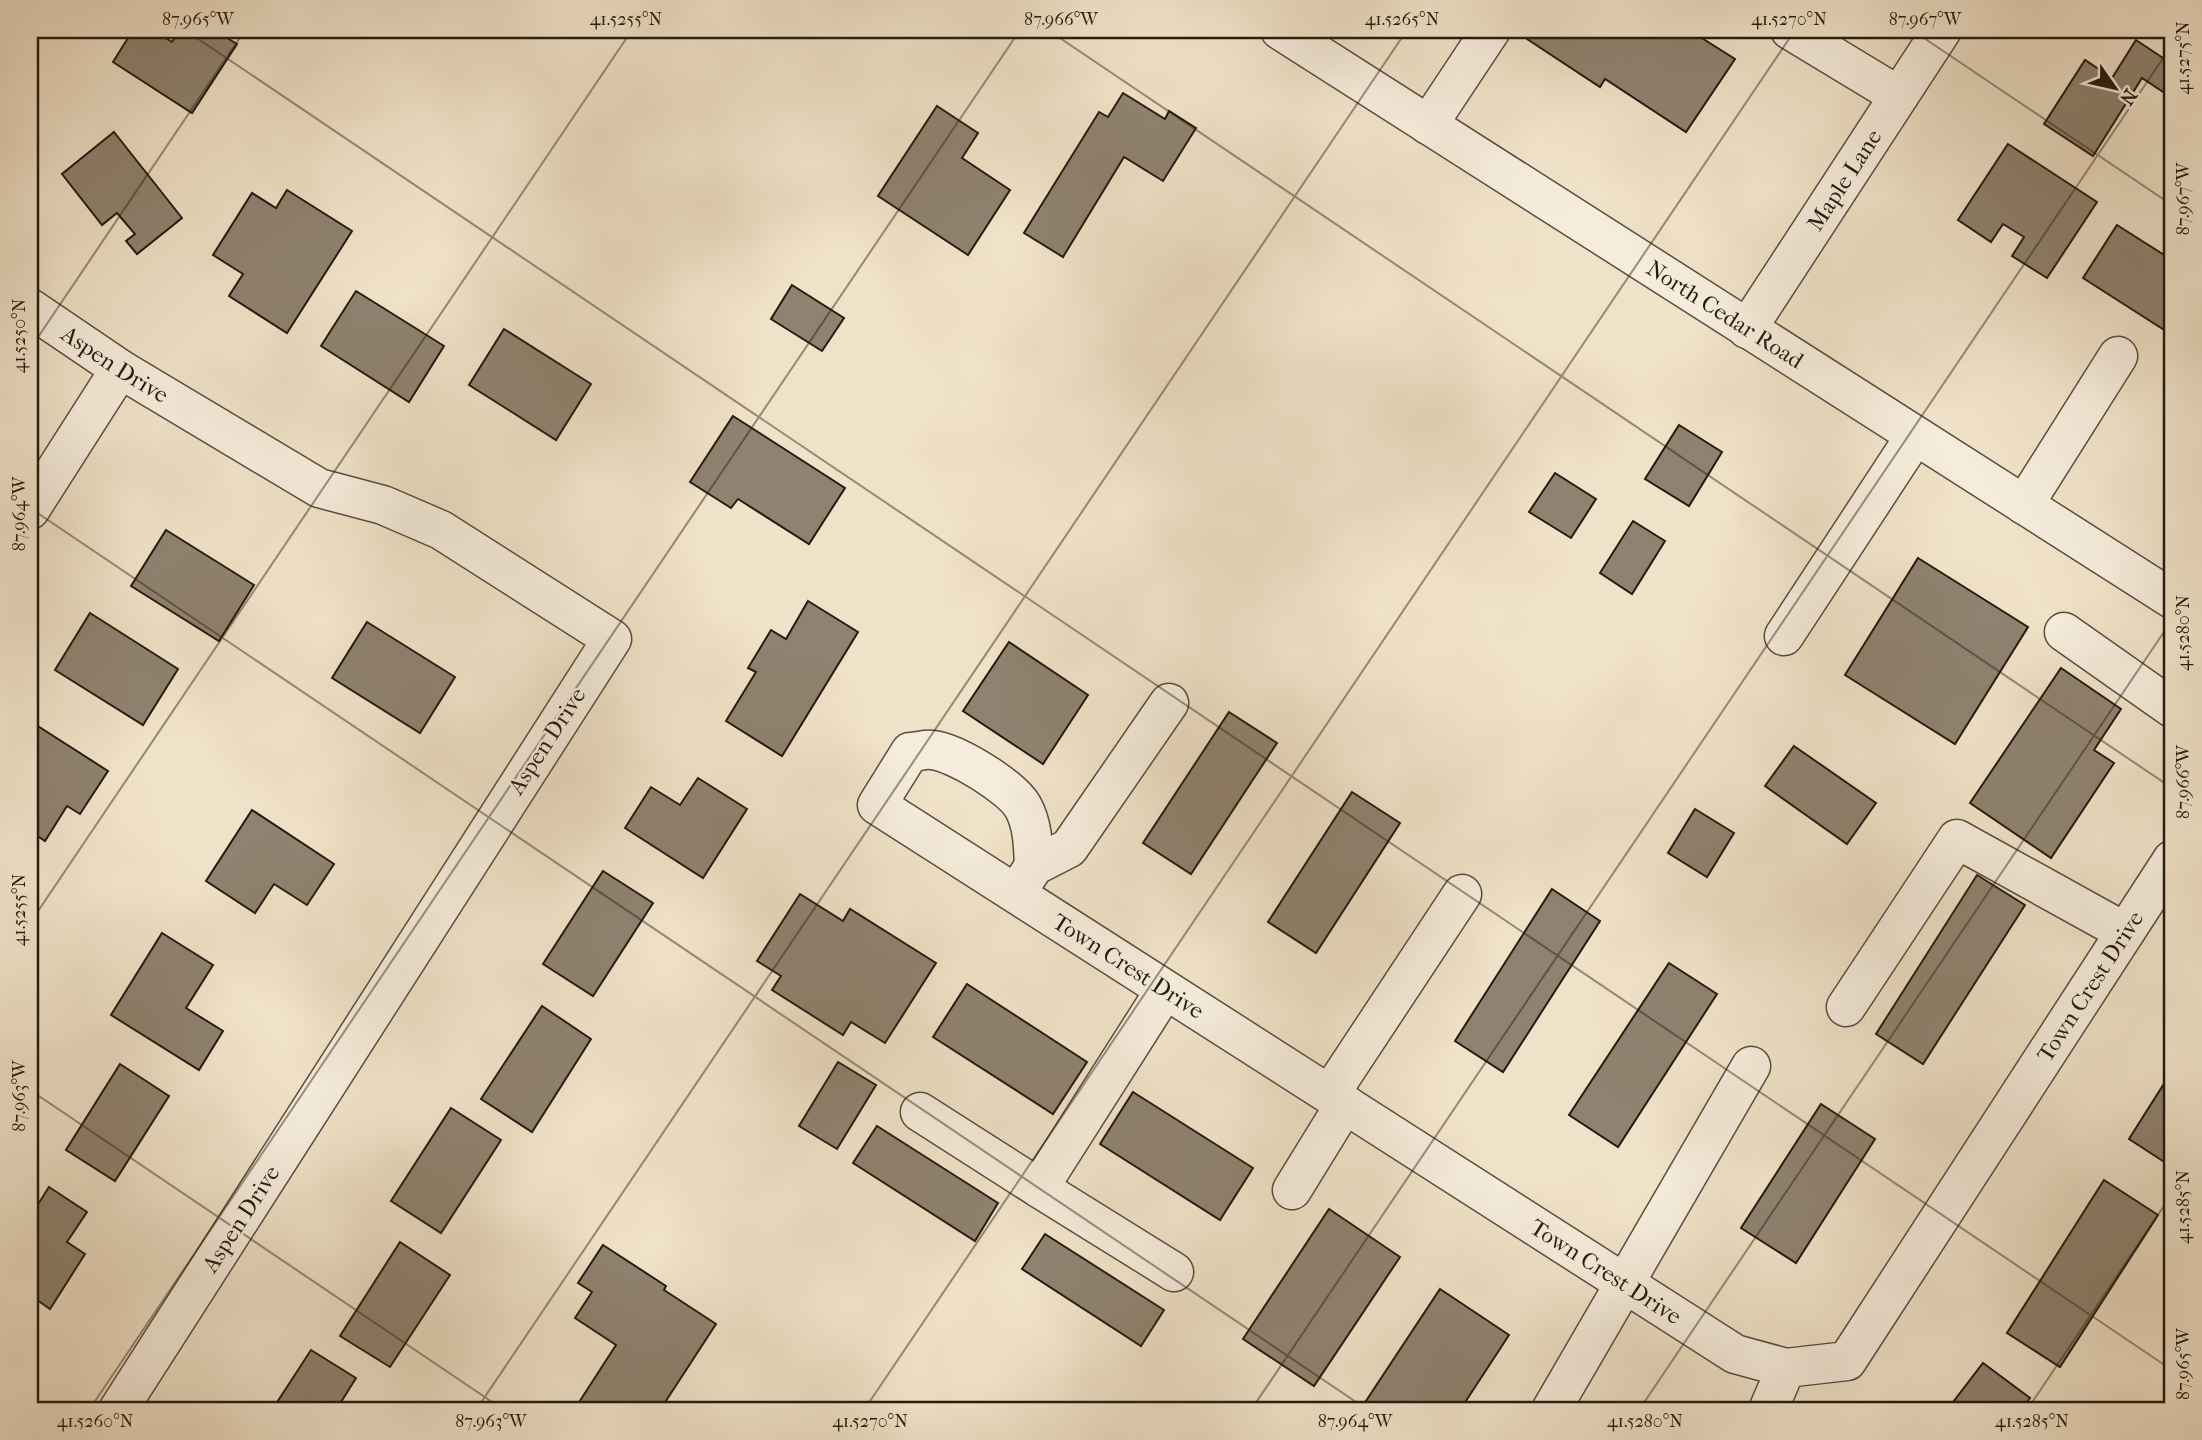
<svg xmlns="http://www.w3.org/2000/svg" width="2202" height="1440" font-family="'IM FELL French Canon',serif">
<rect width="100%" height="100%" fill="#f0e2c8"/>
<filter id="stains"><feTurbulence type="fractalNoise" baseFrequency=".00286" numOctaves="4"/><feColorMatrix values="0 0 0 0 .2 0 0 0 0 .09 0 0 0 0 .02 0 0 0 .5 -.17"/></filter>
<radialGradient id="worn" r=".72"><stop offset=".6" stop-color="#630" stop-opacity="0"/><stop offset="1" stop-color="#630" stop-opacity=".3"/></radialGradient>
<!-- building -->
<g fill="#8f8270" stroke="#251b10" stroke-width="2">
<polygon points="133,30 153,30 172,42 180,30 214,30 237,44 192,113 113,62"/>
<polygon points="1533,30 1689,30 1735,59 1686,132 1605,79 1600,87 1527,39"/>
<polygon points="2136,40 2172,64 2172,98 2142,78 2093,156 2044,124 2085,60 2112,78"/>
<polygon points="1123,93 1165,119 1169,111 1196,128 1163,181 1124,157 1063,257 1024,233 1099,112 1108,117"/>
<polygon points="937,106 978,133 962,158 1010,190 968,255 878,196"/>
<polygon points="114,132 182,218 137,254 126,241 135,234 117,213 102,225 62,174"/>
<polygon points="2008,144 2097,202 2047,278 2012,256 2024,237 2003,224 1991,242 1958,220"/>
<polygon points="287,190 352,231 287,333 229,296 243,274 213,255 252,193 276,208"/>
<polygon points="2117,225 2172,260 2172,335 2083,278"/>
<polygon points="792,285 844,318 822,351 771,319"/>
<polygon points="356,291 444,346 409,402 321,346"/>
<polygon points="504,329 591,384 556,440 469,385"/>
<polygon points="733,416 845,488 809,544 738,499 731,508 690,482"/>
<polygon points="1679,425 1722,452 1689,506 1645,479"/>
<polygon points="1555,473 1596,499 1571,538 1529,512"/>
<polygon points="1633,521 1665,541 1632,594 1600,573"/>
<polygon points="166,530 254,585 219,641 131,586"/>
<polygon points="1918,558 2028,627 1955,744 1845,675"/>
<polygon points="808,601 858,632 782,756 726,721 756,672 748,668 771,630 786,639"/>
<polygon points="90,613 178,669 143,725 55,670"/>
<polygon points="367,622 455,677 420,733 332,678"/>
<polygon points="1009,642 1088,695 1043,764 963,711"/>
<polygon points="2061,668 2121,709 2094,750 2114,763 2051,858 1970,803"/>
<polygon points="1229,712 1277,743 1191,874 1143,843"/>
<polygon points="30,721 108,771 80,814 67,806 45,841 30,831"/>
<polygon points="1794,746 1876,803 1847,844 1765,786"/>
<polygon points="698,778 747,809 703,878 625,828 651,787 680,805"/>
<polygon points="1352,792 1400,823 1316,953 1268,922"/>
<polygon points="1695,809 1734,833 1707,877 1668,853"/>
<polygon points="252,810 334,864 307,905 274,884 255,913 206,881"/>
<polygon points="603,871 653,903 593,996 543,964"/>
<polygon points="1977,875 2025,905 1923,1064 1876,1034"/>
<polygon points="1552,889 1600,921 1503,1072 1455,1041"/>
<polygon points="800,894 843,921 850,909 936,963 885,1043 851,1022 843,1035 772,990 781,976 757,961"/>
<polygon points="162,933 213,965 186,1008 223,1031 199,1070 111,1015"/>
<polygon points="1669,963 1717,994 1618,1147 1569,1115"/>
<polygon points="967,984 1087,1062 1053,1114 933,1037"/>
<polygon points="542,1006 591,1039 532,1132 481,1099"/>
<polygon points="838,1062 876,1085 837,1149 799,1126"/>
<polygon points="120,1064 169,1096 115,1181 66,1150"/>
<polygon points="2172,1071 2172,1167 2129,1139"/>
<polygon points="1133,1092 1253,1168 1220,1220 1100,1144"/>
<polygon points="1821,1104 1875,1139 1796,1263 1741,1228"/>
<polygon points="451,1108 501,1140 441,1233 391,1201"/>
<polygon points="877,1126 998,1203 975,1241 853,1163"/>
<polygon points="2104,1180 2158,1215 2060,1367 2007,1333"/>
<polygon points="49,1187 87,1212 67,1242 85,1254 50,1309 30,1295 30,1217"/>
<polygon points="1329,1209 1400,1257 1314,1386 1243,1339"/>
<polygon points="1045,1234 1164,1310 1141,1346 1022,1269"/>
<polygon points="400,1242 450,1275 390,1367 340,1336"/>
<polygon points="603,1245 666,1286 664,1290 716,1324 660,1410 574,1410 616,1345 575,1318 592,1292 578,1283"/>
<polygon points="1440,1289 1509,1335 1460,1410 1360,1410"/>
<polygon points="311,1350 356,1378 336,1410 272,1410"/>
<polygon points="1983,1363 2030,1398 2021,1410 1947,1410"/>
</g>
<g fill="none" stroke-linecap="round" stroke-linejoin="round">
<!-- minor casing -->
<g stroke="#584d3e" stroke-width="41">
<g id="minor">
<path id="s1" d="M1280,30L2172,599"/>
<polyline points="1790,30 1899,96"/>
<polyline points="1428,125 1491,30"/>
<path id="s2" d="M30,308L120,369L319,488L383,505L441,530L612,639L118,1410"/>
<path id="s3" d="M1747,329L1942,30"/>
<polyline points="2024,505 2118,356"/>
<polyline points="30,510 120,369"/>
<polyline points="2064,632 2172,708"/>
<polyline points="1784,636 1915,436"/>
<path id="s4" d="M1034,866C1033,846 1033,825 1023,807C1012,787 955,752 932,750C925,749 917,752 910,752L877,805L1735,1354L1786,1368L1847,1361L2172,860"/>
<polyline points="1021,886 1034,866 1069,848 1169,703"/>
<polyline points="1846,1007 1957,839 2125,932"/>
<polyline points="1330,1094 1462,894"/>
<polyline points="920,1112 1039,1188 1165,990"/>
<polyline points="1039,1188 1174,1272"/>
<polyline points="1292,1190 1345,1104"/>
<polyline points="1551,1410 1751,1066"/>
<polyline points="1768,1410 1786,1368"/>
</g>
</g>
<!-- minor -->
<use href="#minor" stroke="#f5ecdb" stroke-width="38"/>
</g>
<!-- ticks -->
<path fill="none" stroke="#251b10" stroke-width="2" stroke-opacity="0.45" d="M185,30L2172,1370M1048,30L2172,788M1912,30L2172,205M30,349L245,30M30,508L1368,1410M30,923L632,30M30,1090L504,1410M89,1410L1020,30M476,1410L1407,30M864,1410L1795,30M1251,1410L2172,45M1639,1410L2172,620M2027,1410L2172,1194"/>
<g text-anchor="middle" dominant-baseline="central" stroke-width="5" stroke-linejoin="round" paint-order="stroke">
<!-- street labels -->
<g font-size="23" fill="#251b10" stroke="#f5ecdb">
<text stroke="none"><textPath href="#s3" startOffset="178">Maple Lane</textPath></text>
<text stroke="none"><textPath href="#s1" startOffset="528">North Cedar Road</textPath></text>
<text stroke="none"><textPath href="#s2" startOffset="102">Aspen Drive</textPath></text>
<text transform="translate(547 741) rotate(-57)">Aspen Drive</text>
<text stroke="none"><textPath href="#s4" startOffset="553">Town Crest Drive</textPath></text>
<text stroke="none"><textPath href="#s4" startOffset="1834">Town Crest Drive</textPath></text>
<text transform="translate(241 1219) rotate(-57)">Aspen Drive</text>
<text stroke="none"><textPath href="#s4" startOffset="1120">Town Crest Drive</textPath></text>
</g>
</g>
<!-- margin -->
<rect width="2202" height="1440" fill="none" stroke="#f0e2c8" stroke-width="77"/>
<!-- north arrow -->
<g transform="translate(2115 88) rotate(124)" stroke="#f5ecdb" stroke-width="5" paint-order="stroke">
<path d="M0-5L12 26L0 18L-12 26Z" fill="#251b10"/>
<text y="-10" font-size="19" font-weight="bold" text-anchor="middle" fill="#251b10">N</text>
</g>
<rect x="38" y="38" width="2126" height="1364" fill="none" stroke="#251b10" stroke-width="2.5"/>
<g font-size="18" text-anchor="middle" fill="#251b10">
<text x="198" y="25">87.965°W</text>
<text x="626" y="25">41.5255°N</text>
<text x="1061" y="25">87.966°W</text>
<text x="1402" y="25">41.5265°N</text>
<text x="1789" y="25">41.5270°N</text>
<text x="1925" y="25">87.967°W</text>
<text transform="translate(2183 58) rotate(-90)" y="6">41.5275°N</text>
<text transform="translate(2183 199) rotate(-90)" y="6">87.967°W</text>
<text transform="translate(19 336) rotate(-90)" y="6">41.5250°N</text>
<text transform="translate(19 514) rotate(-90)" y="6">87.964°W</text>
<text transform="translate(2183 633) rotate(-90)" y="6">41.5280°N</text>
<text transform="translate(2183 782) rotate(-90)" y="6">87.966°W</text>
<text transform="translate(19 910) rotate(-90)" y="6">41.5255°N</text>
<text transform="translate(19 1096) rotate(-90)" y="6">87.963°W</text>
<text transform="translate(2183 1207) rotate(-90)" y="6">41.5285°N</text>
<text transform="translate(2183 1364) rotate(-90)" y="6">87.965°W</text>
<text x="95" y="1427">41.5260°N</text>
<text x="491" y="1427">87.963°W</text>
<text x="870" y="1427">41.5270°N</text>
<text x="1355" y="1427">87.964°W</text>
<text x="1645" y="1427">41.5280°N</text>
<text x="2032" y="1427">41.5285°N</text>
</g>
<rect width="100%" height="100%" filter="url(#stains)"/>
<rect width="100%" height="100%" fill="url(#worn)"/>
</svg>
